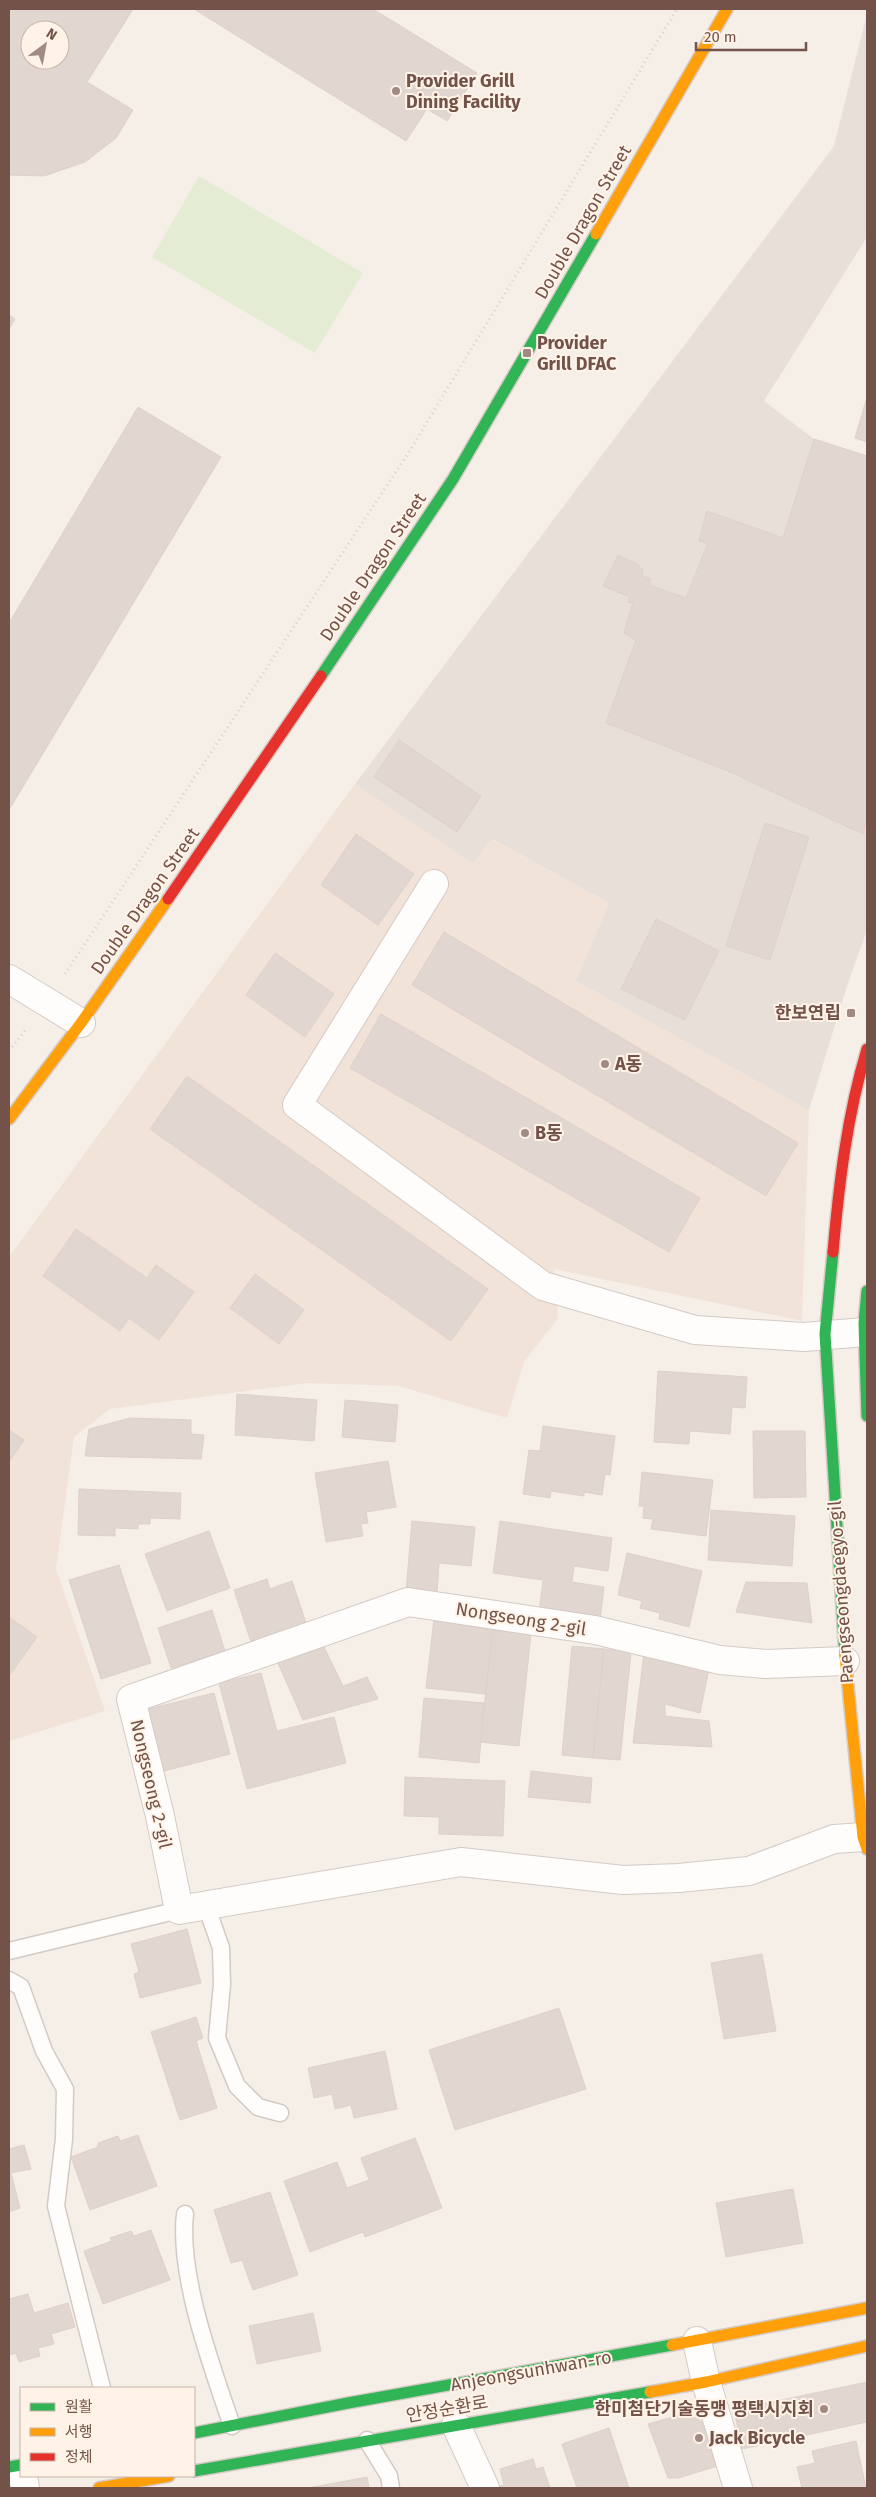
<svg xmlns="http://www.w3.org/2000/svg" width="876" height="2497" font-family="'Fira Sans','Noto Sans KR',sans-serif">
<rect width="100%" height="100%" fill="#f6efe8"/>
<!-- residential -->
<polygon fill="#f1e3d8" points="355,784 472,862 491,839 609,903 576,981 809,1110 802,1321 554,1269 558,1318 524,1362 507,1418 399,1386 308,1383 110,1409 74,1437 56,1569 105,1711 9,1741 9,1257"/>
<!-- industrial -->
<polygon fill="#e8dfd9" points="867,14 867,237 764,401 814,439 867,456 867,930 847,986 809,1110 576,981 609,903 492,839 473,863 355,784 834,146"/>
<!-- green -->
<polygon fill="#e4ecd3" points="199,176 363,273 315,353 152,257"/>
<!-- building -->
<g fill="#e2d6d0" stroke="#ded1ca" fill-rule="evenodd">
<path d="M9,9H133L87,82L133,110L116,138L85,162L44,176L9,175ZM30,30H60V60H30Z"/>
<polygon points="194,9 373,9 477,73 447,121 427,109 406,141"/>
<polygon points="9,315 15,319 9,329"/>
<polygon points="867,397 867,442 855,438"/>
<polygon points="138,407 221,457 9,810 9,623"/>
<polygon points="814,439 867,456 867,818 863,834 728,771 606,723 636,640 624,633 633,603 628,602 630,597 603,586 618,555 639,565 639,569 643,569 642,576 651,579 649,585 686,598 708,543 699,541 707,511 783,538"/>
<polygon points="399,740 481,796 457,832 374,777"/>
<polygon points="765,823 809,837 770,960 726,946"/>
<polygon points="356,834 414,874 378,925 321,885"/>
<polygon points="656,919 719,951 685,1020 621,989"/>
<polygon points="444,932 798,1143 766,1196 412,985"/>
<polygon points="275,953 334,994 305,1037 246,995"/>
<polygon points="381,1014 700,1198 669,1252 350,1068"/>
<polygon points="187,1076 488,1289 451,1341 150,1129"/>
<polygon points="76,1229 147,1278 156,1265 194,1292 159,1340 129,1318 120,1331 43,1276"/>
<polygon points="255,1274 304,1310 279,1344 230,1308"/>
<polygon points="658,1371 747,1377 745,1408 732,1407 730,1434 690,1431 689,1444 654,1442"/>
<polygon points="237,1394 317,1400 314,1441 235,1435"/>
<polygon points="345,1400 398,1405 395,1442 342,1437"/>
<polygon points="130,1418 191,1420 191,1434 204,1435 201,1459 85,1456 89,1429"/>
<polygon points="543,1426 615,1436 610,1475 605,1474 602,1495 584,1492 584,1496 551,1491 550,1498 523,1494 529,1450 540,1451"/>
<polygon points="9,1430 24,1440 9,1462"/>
<polygon points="753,1431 805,1431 806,1497 754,1498"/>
<polygon points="388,1461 396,1507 366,1512 368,1523 361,1524 363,1536 326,1542 315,1473"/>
<polygon points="642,1472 713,1480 706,1536 651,1529 653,1519 643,1518 644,1506 639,1506"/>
<polygon points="79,1489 181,1493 180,1519 150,1518 150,1524 138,1524 138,1529 115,1528 115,1536 78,1535"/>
<polygon points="711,1510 795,1516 792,1566 708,1560"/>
<polygon points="412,1521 475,1527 471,1566 439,1563 437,1593 406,1591"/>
<polygon points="500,1521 612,1538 608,1571 574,1566 572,1582 604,1587 600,1621 539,1612 543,1580 493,1573"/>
<polygon points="209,1531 230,1588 167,1611 145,1554"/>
<polygon points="627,1553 702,1571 689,1627 659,1619 660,1613 640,1608 642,1601 618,1595"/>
<polygon points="119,1565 151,1663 101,1679 69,1580"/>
<polygon points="267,1579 270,1589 292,1581 306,1623 251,1642 234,1590"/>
<polygon points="746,1582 807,1583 812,1623 736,1612"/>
<polygon points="212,1610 225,1651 171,1668 158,1628"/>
<polygon points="9,1617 37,1637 9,1676"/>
<polygon points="434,1619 493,1630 485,1694 426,1688"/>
<polygon points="493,1630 531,1634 519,1746 480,1742"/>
<polygon points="572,1646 604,1649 593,1758 562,1755"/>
<polygon points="324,1647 343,1686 367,1677 378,1699 303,1720 278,1663"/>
<polygon points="604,1649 631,1652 620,1760 593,1758"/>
<polygon points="644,1653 709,1669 700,1713 665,1704 665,1716 709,1721 712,1747 633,1743"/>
<polygon points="261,1673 277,1731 334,1717 346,1763 247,1789 219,1683"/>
<polygon points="214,1693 230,1754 164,1771 148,1709"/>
<polygon points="424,1698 484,1703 479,1763 419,1757"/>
<polygon points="531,1771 592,1778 590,1803 528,1797"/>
<polygon points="405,1777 505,1781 503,1836 439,1834 439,1817 404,1816"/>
<polygon points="187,1929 201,1983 140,1998 134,1974 139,1972 131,1944"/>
<polygon points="762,1954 776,2031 724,2039 711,1963"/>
<polygon points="559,2008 586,2089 455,2130 429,2050"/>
<polygon points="196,2017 203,2038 196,2041 217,2108 180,2120 151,2032"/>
<polygon points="385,2051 397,2109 354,2118 351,2105 335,2109 332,2094 314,2098 308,2068"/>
<polygon points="138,2135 157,2186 90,2210 71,2157 98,2147 98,2143 118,2136 120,2141"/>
<polygon points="415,2138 442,2208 365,2237 363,2232 310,2252 284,2181 337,2162 347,2188 369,2180 361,2158"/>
<polygon points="24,2145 31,2169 11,2173 20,2208 9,2212 9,2149"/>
<polygon points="793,2189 803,2243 726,2257 716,2203"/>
<polygon points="270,2192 298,2275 253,2290 242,2260 231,2263 214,2210"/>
<polygon points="151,2230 170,2280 103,2304 84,2251 112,2241 110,2238 131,2231 134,2236"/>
<polygon points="28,2294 34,2313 68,2303 75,2327 51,2334 54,2344 38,2348 40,2356 19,2362 16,2353 9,2355 9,2299"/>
<polygon points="313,2313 321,2351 257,2364 249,2326"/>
<polygon points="867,2382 867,2422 742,2449 734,2410"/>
<polygon points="686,2413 715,2429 728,2463 678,2478 668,2478 648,2424"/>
<polygon points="609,2428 629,2488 577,2488 562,2444"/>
<polygon points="856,2441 866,2488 802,2488 797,2467 815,2463 812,2451"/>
<polygon points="533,2459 536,2469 543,2467 550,2488 493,2488 504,2485 500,2469"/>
<polygon points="367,2477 369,2488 308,2488"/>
</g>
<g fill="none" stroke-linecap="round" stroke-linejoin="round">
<!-- lane casing -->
<g stroke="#d4cac5" stroke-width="19">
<g id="lane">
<polyline points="206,1905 221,1948 222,1984 217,2038 237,2086 258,2107 280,2113"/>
<polyline points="9,1951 179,1910"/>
<polyline points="9,1980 21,1987 44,2051 65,2089 64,2139 56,2206 102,2388"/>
<path d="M185,2214C178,2276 212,2367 232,2426"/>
<polyline points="367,2440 389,2476 391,2488"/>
</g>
</g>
<!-- street casing -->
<g stroke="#d4cac5" stroke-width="30">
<g id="street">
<polyline points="434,884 297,1105 543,1286 695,1330 804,1337 865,1332"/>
<polyline points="9,979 81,1023"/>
<polyline points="845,1661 766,1664 720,1660 595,1630 408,1602 131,1699 160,1816 179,1910 461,1862 623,1880 679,1878 749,1871 834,1839 863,1837"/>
<polyline points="697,2341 706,2382 738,2488"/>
<polyline points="456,2425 485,2488"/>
<polyline points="23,2476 25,2488"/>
</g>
</g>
<!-- fast casing -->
<g stroke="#d5cac4" stroke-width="14">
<g id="fast">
<polyline points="321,676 453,479 596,234"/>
<polyline points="833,1252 825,1334 845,1656"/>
<polyline points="867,1291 864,1323 867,1416"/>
<polyline points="194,2433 348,2403 672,2345"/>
<polyline points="9,2467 21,2465"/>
<polyline points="194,2471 650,2392"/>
</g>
</g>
<!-- slow casing -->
<g stroke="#d5cac4" stroke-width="14">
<g id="slow">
<polyline points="596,234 727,9"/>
<polyline points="9,1119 81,1023 168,899"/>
<polyline points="845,1656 863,1837 867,1849"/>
<polyline points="672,2345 867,2308"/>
<polyline points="650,2392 706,2382 867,2346"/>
<polyline points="99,2488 169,2476"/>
</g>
</g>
<!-- jam casing -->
<g stroke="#d5cac4" stroke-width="14">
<g id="jam">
<polyline points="168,899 321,676"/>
<path d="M833,1252C839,1184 847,1115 867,1049"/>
</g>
</g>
<!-- path -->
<g stroke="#d9cfcc" stroke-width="3" stroke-dasharray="1 4" stroke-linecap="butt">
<polyline points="65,974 409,452 677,9"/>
<polyline points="9,1051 27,1028"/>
</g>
<!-- lane -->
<use href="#lane" stroke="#fefdfc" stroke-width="16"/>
<!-- street -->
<use href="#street" stroke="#fefdfc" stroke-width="28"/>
<!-- fast -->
<use href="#fast" stroke="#30b455" stroke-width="11"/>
<!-- slow -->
<use href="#slow" stroke="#ff9f0a" stroke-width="11"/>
<!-- jam -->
<use href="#jam" stroke="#e5322d" stroke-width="11"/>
</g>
<!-- markers -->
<g fill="#a18a81" stroke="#fff3e8" stroke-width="2">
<circle cx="396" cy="91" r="5"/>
<rect x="522" y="348" width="10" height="10" rx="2.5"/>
<rect x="846" y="1008" width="10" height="10" rx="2.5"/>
<circle cx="605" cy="1064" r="5"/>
<circle cx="525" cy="1133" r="5"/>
<circle cx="824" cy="2409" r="5"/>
<circle cx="699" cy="2438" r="5"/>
</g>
<g text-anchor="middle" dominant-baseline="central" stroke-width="4" stroke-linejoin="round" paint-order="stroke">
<!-- poi labels -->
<g font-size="18" font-weight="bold" fill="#735349" stroke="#fff3e8" text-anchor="start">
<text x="406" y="81">Provider Grill<tspan x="406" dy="21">Dining Facility</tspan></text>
<text x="537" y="343">Provider<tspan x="537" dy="21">Grill DFAC</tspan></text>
<text x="841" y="1013" text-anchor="end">한보연립</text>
<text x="615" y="1064">A동</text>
<text x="535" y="1133">B동</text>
<text x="814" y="2409" text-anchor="end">한미첨단기술동맹 평택시지회</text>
<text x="709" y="2438">Jack Bicycle</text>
</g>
<!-- street labels -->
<g font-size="18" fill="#735349" stroke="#fff3e8">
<text transform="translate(583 222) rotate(-60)">Double Dragon Street</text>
<text transform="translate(373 567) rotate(-56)">Double Dragon Street</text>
<text transform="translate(145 901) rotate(-55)">Double Dragon Street</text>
<text transform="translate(841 1592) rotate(-94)">Paengseongdaegyo-gil</text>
<text transform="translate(521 1619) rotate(9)">Nongseong 2-gil</text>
<text transform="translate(151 1784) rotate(77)">Nongseong 2-gil</text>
<text transform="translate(531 2371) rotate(-10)">Anjeongsunhwan-ro</text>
<text transform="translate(447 2409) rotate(-10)">안정순환로</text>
</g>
</g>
<!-- border -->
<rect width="876" height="2497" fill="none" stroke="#735349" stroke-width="20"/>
<!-- legend -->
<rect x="20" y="2387" width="175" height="90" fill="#fff3e8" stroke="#c7b3a8"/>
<rect x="30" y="2403" width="25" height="8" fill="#30b455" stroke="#c7b3a8"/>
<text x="65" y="2412" font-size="15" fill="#735349">원활</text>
<rect x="30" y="2428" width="25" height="8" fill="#ff9f0a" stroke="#c7b3a8"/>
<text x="65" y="2437" font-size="15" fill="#735349">서행</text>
<rect x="30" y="2453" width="25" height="8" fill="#e5322d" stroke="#c7b3a8"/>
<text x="65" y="2462" font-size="15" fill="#735349">정체</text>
<!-- north arrow -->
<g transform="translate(45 45) rotate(32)"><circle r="24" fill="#fff3e8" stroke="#c7b3a8"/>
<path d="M0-4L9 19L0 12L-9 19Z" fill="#a18a81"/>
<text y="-8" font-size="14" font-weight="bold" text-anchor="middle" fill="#735349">N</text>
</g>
<!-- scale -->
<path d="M696 42v8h110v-8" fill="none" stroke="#735349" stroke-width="2.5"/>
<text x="704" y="42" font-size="15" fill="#735349" stroke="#fff3e8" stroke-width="4" paint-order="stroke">20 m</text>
</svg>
